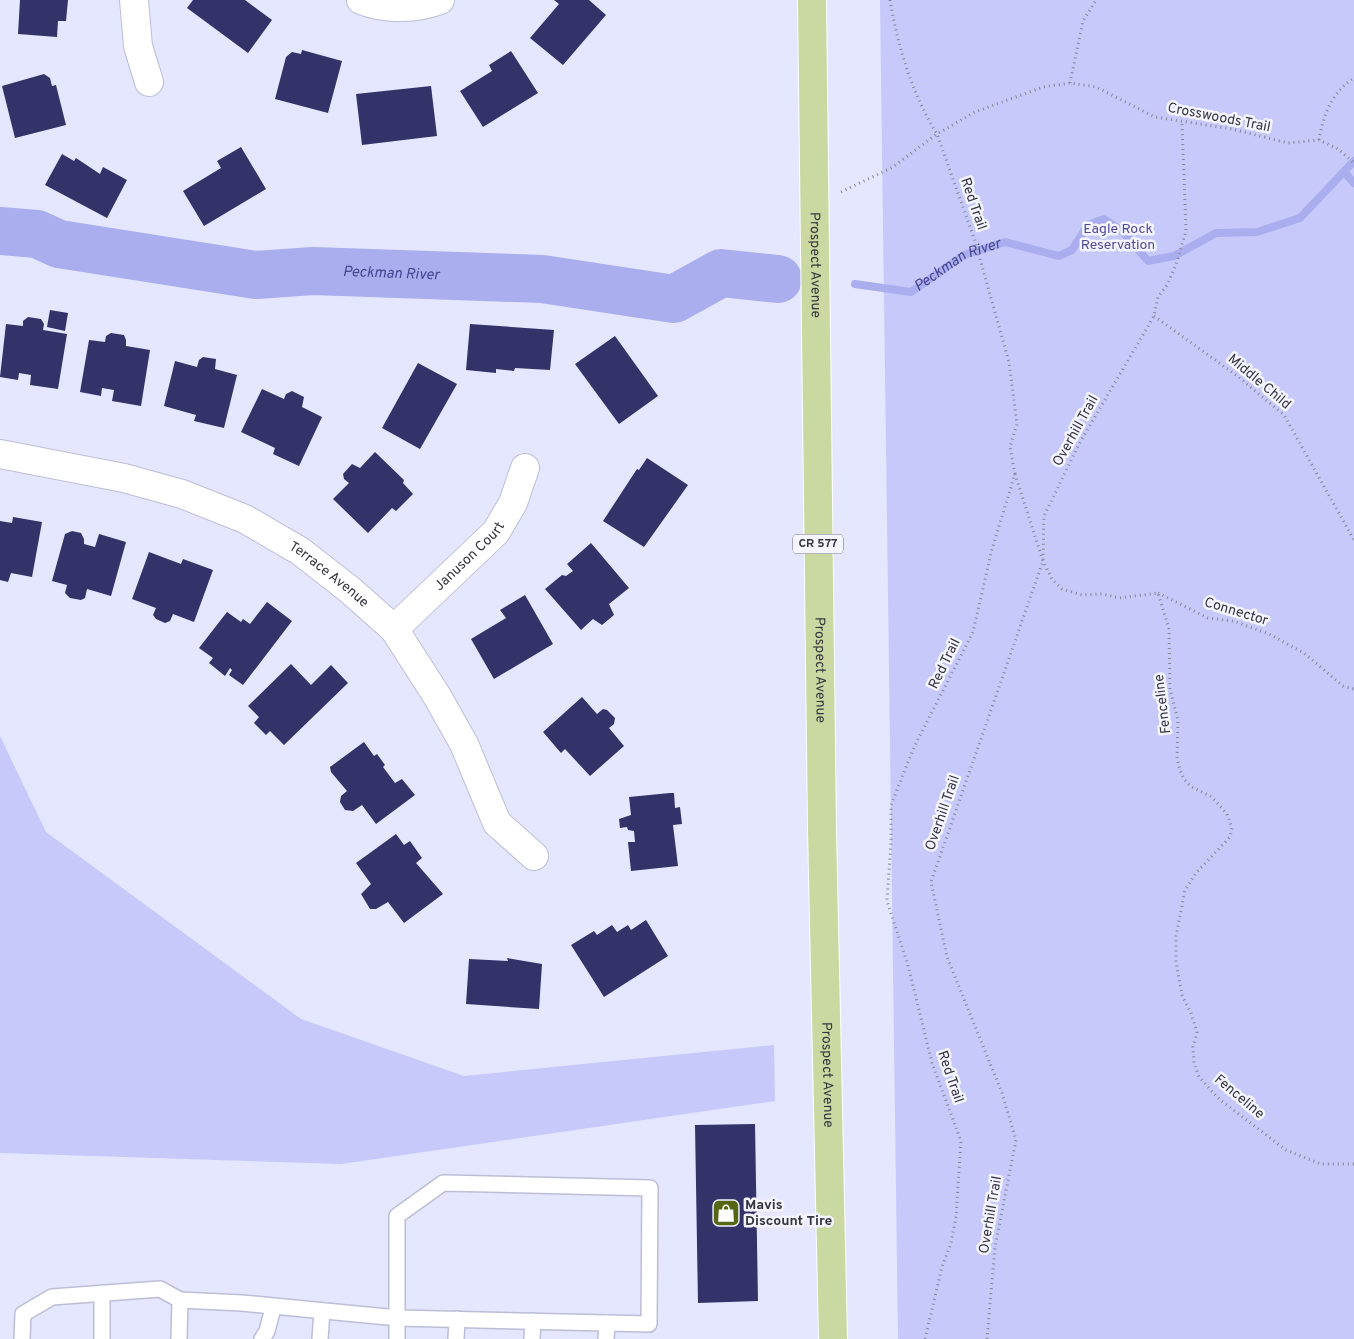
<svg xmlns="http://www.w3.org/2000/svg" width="1354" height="1339" font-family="Overpass,sans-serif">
<rect width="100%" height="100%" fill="#e4e7ff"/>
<!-- green -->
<g fill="#c6c9fa">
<polygon points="880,0 1354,0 1354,1339 898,1339"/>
<polygon points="0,736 46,832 301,1019 464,1076 774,1045 775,1101 341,1164 0,1153"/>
</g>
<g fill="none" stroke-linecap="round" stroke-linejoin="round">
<!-- stream -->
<g stroke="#aaaeef" stroke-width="8">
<polyline points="1344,172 1354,183"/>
<path id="s1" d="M855,284L911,292L964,255L1005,242L1059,256L1072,250L1088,225L1104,219L1122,231L1148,261L1174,256L1216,233L1257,232L1300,218L1354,161"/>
</g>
<!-- river -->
<path stroke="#aaaeef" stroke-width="48" id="s2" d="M0,231L37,234L59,244L256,275L313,271L542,279L674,299L721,273L778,279"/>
</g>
<!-- building -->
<g fill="#333269">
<polygon points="20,0 68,0 66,21 58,21 57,37 18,34"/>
<polygon points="193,0 245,0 272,20 248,53 187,8"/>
<polygon points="554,0 589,0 606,15 563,65 530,38 559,4"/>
<polygon points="302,50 342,61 328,113 275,99 286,57 292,52 301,54"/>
<polygon points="511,51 538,93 483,127 460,91 492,71 489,65"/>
<polygon points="44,74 50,78 52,86 56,85 66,125 15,138 2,86"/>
<polygon points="431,86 437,136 362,145 356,94"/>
<polygon points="241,147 266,189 204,226 183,191 221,168 217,161"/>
<polygon points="62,154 74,161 76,158 100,174 103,167 127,180 107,218 45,185"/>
<polygon points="50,310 68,313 65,331 47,327"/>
<polygon points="28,317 41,319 44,324 43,330 67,334 58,389 30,385 31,375 19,373 18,380 0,377 6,324 23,326 23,321"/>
<polygon points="470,324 554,330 550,370 515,368 514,371 496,369 496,373 466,370"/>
<polygon points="111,333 124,335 126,340 126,346 150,350 141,406 112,401 114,390 102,388 101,396 80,392 89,340 105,342 106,336"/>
<polygon points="615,336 658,396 619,424 575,364"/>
<polygon points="203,357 216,359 215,369 237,375 224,428 194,421 196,415 164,406 175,361 197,367 199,360"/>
<polygon points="418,363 457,384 420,449 382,428"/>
<polygon points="262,389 284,399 286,394 292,391 304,397 302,407 322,417 299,466 273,454 275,448 241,432"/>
<polygon points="375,452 404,480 403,483 413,494 396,511 392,508 368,533 333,499 349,483 344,479 343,474 352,464 360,468"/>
<polygon points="647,458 688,485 644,547 603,521 637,469 639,470"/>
<polygon points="13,517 42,522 32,577 11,573 8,582 0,580 0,521 12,523"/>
<polygon points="72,531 81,533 84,539 84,544 95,547 99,534 126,542 111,596 87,589 85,598 81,600 70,598 65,593 67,585 52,581 65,534"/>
<polygon points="591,543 629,588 609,604 614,615 602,625 593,619 581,630 545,589 562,575 566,576 573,571 567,564"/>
<polygon points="149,552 181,564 183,559 213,570 194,622 173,614 170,621 165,623 156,619 153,615 156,608 132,599"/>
<polygon points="525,595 553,644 494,679 471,639 506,618 500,610"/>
<polygon points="267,602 292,621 243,685 229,675 232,670 230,668 225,676 209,663 213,658 199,648 227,612 241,622 243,619 250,624"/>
<polygon points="291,664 311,685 331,665 348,683 284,745 270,731 266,735 254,723 259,717 248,706"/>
<polygon points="582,697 597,714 603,709 607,710 615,718 614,724 609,728 624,746 590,776 565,749 561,753 543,732"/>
<polygon points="364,742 374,756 377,754 385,765 383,767 395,783 402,779 415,795 376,824 362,805 353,811 345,810 340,802 341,796 347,791 331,772 330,767"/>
<polygon points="670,793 674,793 675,808 680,807 682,824 673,825 678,866 631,871 628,842 635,842 634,831 628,830 627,827 620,828 619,819 631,815 629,797"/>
<polygon points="396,834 404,845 410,841 422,858 416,863 443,894 404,923 388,902 376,909 370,909 361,894 371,884 356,863"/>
<polygon points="646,920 668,956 604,997 571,945 594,931 597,935 612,925 617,932 628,925 631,930"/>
<polygon points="507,958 542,964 539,1009 466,1004 469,959 508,961"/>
<polygon points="755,1124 758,1301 698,1303 695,1125"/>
</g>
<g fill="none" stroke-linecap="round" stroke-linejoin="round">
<!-- lane casing -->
<g stroke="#bcbed6" stroke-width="18">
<g id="lane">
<polyline points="180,1300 242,1303 398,1318 607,1323 606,1339"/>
<polyline points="22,1339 23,1314 52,1297 160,1289 180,1300 179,1339"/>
<polyline points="102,1339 102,1293"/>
<polyline points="262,1339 267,1331 273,1308"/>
<polyline points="320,1339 322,1311"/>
<polyline points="397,1339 397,1216 443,1183 650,1188 649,1324 607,1323"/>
<polyline points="456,1339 457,1319"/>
<polyline points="532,1339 533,1321"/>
</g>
</g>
<!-- street casing -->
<g stroke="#bcbed6" stroke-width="30">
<g id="street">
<polyline points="134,0 138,46 149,82"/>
<path d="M361,0C384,10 417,9 440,0"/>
<path id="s3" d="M0,454L124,478L182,494L245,519L300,551L350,590L394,629L437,696L464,744L497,823L534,856"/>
<path id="s4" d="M394,629L496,532L513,503L525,468"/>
</g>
</g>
<!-- primary casing -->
<g stroke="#fff" stroke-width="30">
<g id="primary">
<path id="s5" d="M812,0L822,830L833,1339"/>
</g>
</g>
<!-- path -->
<g stroke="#858797" stroke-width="3" stroke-dasharray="1 4" stroke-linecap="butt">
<path d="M890,0C898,47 912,94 937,134L975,241L1009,362L1017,424L1010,447L1015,474L992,549L973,632L914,747L891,805V840L887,901L908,965L932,1063L961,1141L956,1217L951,1243L942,1267L925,1339"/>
<polyline points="1070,83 1083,21 1096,0"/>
<path d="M1319,140C1323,115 1332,92 1354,78"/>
<polyline points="841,192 893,167 937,134 975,112 1043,87 1070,83 1096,87 1155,117 1232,129 1288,143 1319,140 1338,149 1354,163"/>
<polyline points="1154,316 1236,375 1284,415 1354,540"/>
<polyline points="1015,474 1043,561 1052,579 1062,589 1082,595 1103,594 1119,598 1158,593 1169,629 1170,690 1178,720 1177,758 1180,770 1184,779 1190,786 1212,797 1227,814 1232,828 1230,837 1196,873 1185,890 1176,936 1176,962 1182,995 1191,1013 1197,1032 1193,1047 1194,1063 1199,1077 1219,1099 1286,1150 1321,1164 1354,1164"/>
<polyline points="1158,593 1208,618 1233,621 1269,634 1304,653 1343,686 1354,689"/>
<polyline points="987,1339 995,1247 1016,1140 1002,1093 947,957 931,882 1043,561 1044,516 1079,444 1154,316 1158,297 1167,285 1176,265 1186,231 1182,123"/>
</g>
<!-- lane -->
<use href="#lane" stroke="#fff" stroke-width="15"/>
<!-- street -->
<use href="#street" stroke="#fff" stroke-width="28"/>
<!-- primary -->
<use href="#primary" stroke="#cad9a2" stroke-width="28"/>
</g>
<!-- icons -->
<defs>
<g id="shop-square" transform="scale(1.4375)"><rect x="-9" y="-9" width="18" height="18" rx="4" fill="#546714" stroke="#f4f5ff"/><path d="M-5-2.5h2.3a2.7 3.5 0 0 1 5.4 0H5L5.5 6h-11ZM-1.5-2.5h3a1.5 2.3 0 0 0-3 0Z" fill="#fff"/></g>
</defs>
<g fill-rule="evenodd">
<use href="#shop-square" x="726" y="1213"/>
</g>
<g text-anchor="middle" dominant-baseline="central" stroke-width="5" stroke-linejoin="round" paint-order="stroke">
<!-- shield labels -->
<rect fill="#f4f5ff" stroke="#6e6f79" stroke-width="1" x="793" y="534.5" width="50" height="19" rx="4"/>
<g font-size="12" font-weight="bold" fill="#35363f">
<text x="818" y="544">CR 577</text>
</g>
<!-- street labels -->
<g font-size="14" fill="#35363f" stroke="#f4f5ff">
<text transform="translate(1219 118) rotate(11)">Crosswoods Trail</text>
<text transform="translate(973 204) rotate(71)">Red Trail</text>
<text stroke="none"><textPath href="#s5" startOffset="265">Prospect Avenue</textPath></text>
<text transform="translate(1259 382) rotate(40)">Middle Child</text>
<text transform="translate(1076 431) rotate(-61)">Overhill Trail</text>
<text stroke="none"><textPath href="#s4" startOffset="105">Januson Court</textPath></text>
<text stroke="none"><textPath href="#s3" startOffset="355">Terrace Avenue</textPath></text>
<text transform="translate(1236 612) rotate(17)">Connector</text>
<text transform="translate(945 664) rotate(-64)">Red Trail</text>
<text stroke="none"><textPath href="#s5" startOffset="670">Prospect Avenue</textPath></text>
<text transform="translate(1163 704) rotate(-97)">Fenceline</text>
<text transform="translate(943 813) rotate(-71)">Overhill Trail</text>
<text stroke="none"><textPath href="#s5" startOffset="1075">Prospect Avenue</textPath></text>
<text transform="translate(950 1077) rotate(71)">Red Trail</text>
<text transform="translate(1239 1097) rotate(40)">Fenceline</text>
<text transform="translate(991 1215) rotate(-80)">Overhill Trail</text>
</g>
<!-- park labels -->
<g font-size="14" fill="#4e4c9a" stroke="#f4f5ff">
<text x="1118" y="229">Eagle Rock<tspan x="1118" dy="16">Reservation</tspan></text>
</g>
<!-- poi labels -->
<g font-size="14" font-weight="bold" fill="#35363f" stroke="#f4f5ff" text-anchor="start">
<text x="745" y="1205">Mavis<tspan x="745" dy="16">Discount Tire</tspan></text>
</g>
<!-- water labels -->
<g font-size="15" font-style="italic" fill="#474491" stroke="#f4f5ff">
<text stroke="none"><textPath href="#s1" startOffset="111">Peckman River</textPath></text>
<text stroke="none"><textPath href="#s2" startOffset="396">Peckman River</textPath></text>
</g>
</g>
</svg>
